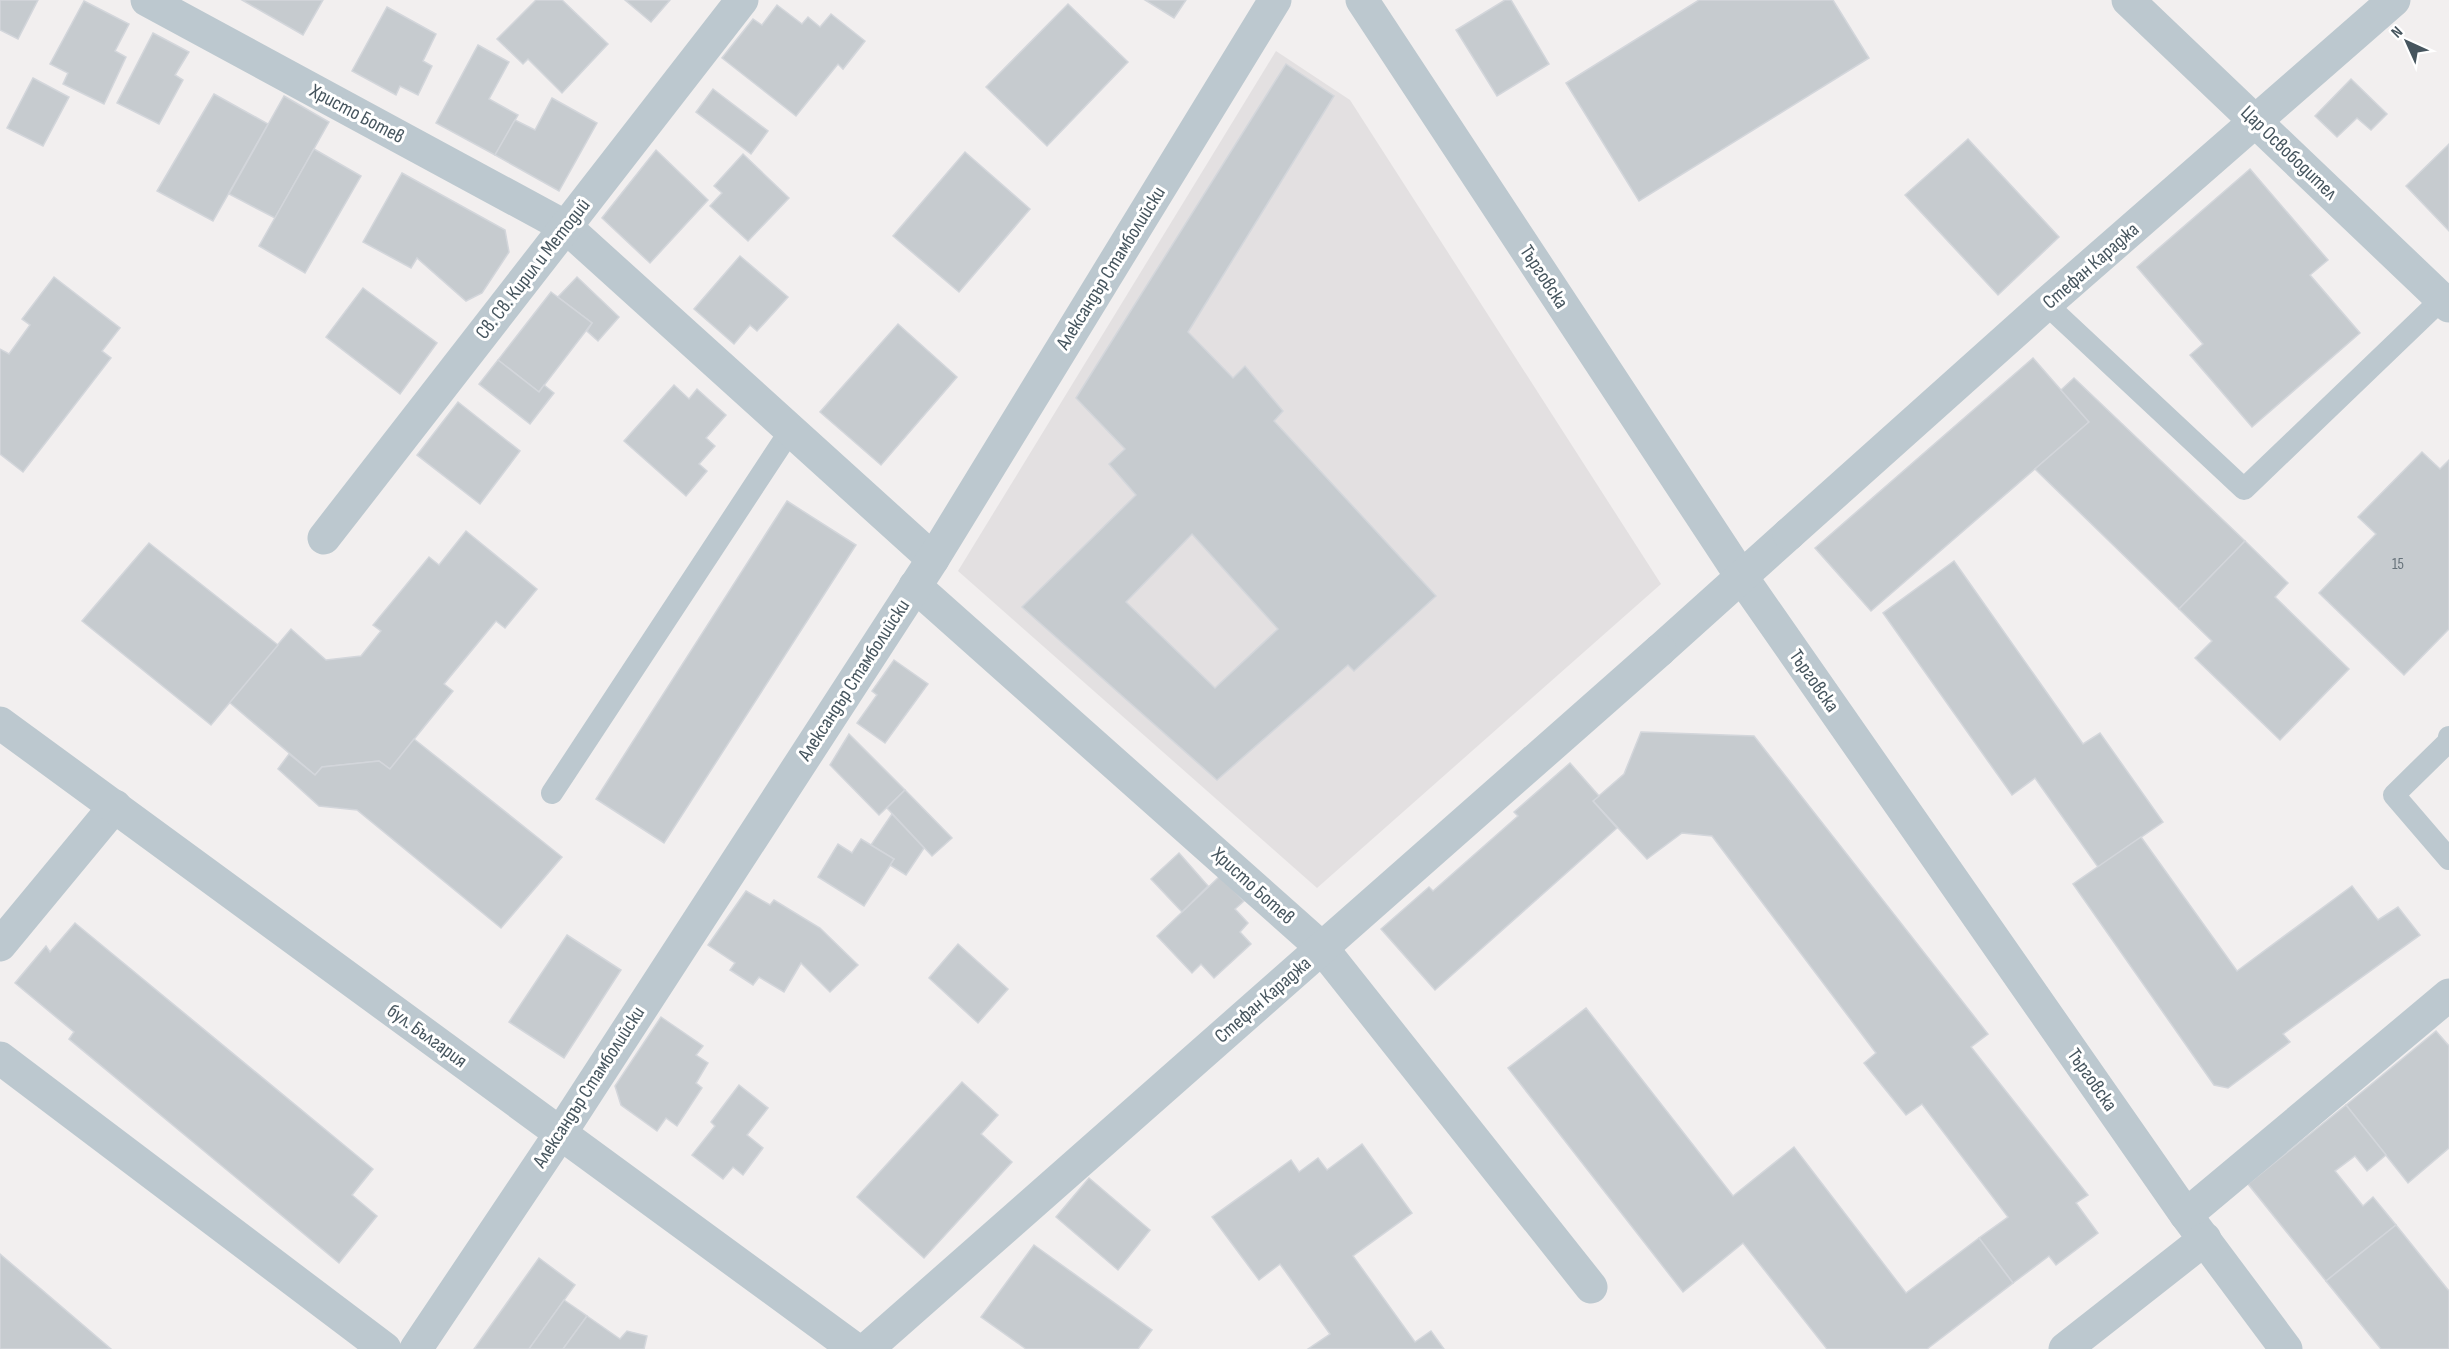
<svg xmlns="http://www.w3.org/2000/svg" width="2449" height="1349" font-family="'Sofia Sans Condensed',sans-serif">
<rect width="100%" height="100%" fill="#f2efef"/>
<!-- education -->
<polygon fill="#e3e0e1" points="1276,51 1350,100 1661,584 1317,888 958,571"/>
<!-- building -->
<g fill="#c6cbcf" stroke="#d3d6db" stroke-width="1.5" fill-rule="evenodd">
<polygon points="0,0 38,0 18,39 0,30"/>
<polygon points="242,0 323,0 303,35"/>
<polygon points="536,0 562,0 608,44 562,93 528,59 523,64 497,39"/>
<polygon points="625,0 670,0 651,22"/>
<polygon points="1145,0 1186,0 1174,18"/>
<polygon points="1505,0 1511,0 1549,64 1497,96 1456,30"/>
<polygon points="1699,0 1833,0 1869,58 1639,201 1566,83"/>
<polygon points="84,1 129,24 115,51 126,57 104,104 63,84 68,73 50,64"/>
<polygon points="1068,4 1128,62 1047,146 986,87"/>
<polygon points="777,5 802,24 808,17 820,27 831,14 865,41 843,69 838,64 796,116 722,58 753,19 762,25"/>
<polygon points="387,7 436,34 423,61 432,66 418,95 400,86 396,95 352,71"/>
<polygon points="153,33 189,52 175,75 183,80 159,124 117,103"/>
<polygon points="478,45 509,62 489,99 518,115 495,155 436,123"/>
<path d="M1286,64L1334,96L1188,332L1233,378L1245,366L1283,411L1274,421L1436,596L1354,671L1348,665L1217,780L1022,607L1136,495L1109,464L1125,449L1076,398ZM1192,534L1278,629L1215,688L1126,602Z"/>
<polygon points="33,78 69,97 43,146 7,128"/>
<polygon points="2351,79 2387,114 2371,130 2357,118 2337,137 2315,116"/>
<polygon points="713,89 768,131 751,154 696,112"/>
<polygon points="214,94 268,124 213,221 157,191"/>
<polygon points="284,96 329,122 275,218 229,194"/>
<polygon points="552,98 597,123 559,191 495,155 515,120 535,130"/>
<polygon points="1968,139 2059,237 1998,295 1905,195"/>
<polygon points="2449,144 2449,231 2406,186"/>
<polygon points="314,149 361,176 305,273 259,246"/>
<polygon points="656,150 708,200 650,263 602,218"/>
<polygon points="965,152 1030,209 959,292 893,236"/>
<polygon points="743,154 789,198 748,241 710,206 722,193 714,186"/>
<polygon points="2250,169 2328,260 2310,275 2360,333 2252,427 2190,355 2203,344 2137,267"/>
<polygon points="402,173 505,230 509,252 482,293 466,301 417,258 411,268 363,242"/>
<polygon points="740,256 788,297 757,331 750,325 734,344 694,309"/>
<polygon points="54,277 120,328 102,351 111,358 23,472 0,454 0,349 9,354 30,325 22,319"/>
<polygon points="577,277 619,317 598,341 587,331 592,323 558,297"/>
<polygon points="363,288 437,343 400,394 326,337"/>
<polygon points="551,292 592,323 539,392 498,360"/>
<polygon points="898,324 957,377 881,465 820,412"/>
<polygon points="2033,358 2089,422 1871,611 1815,548"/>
<polygon points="498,360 539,392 544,385 554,393 530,424 479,384"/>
<polygon points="2074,378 2245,541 2179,609 2035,469 2089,422 2061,390"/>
<polygon points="674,385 689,399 697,389 726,415 706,438 715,446 699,464 707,471 686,496 624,441"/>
<polygon points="458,402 520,451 480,504 417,455"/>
<polygon points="2422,452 2440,469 2449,460 2449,629 2404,675 2319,593 2376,534 2358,517"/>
<polygon points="787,501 856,545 664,843 596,799"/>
<polygon points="466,531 537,589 505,628 496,621 444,684 453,691 390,769 379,761 322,767 315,775 229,702 291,629 326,660 361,656 381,631 373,625 429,557 439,565"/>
<polygon points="2245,541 2288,583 2275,597 2349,669 2280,740 2195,658 2212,641 2179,609"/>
<polygon points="149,543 278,645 211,725 82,621"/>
<polygon points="1954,561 2083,744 2100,733 2163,822 2098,867 2035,778 2012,795 1883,613"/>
<polygon points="894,660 928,684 885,743 857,723 877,695 872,691"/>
<polygon points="1641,732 1754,736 1988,1034 1971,1047 2088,1195 2076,1203 2098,1233 2056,1265 2049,1256 2013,1283 1979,1238 2008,1217 1922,1104 1906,1115 1864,1063 1876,1053 1712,836 1682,833 1647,859 1593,801 1624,774"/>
<polygon points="849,734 905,790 879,815 830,765"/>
<polygon points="414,739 562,857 501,928 357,810 319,806 278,769 289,754 315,775 322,767 379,761 390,769"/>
<polygon points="1570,763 1599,796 1593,801 1617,828 1435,990 1381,929 1429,887 1433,891 1518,816 1514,812"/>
<polygon points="905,790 952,838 932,856 887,808"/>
<polygon points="892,814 924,848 906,875 890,865 894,859 871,845"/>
<polygon points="2141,837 2237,971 2352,886 2378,920 2398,907 2420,935 2283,1034 2290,1042 2228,1088 2214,1085 2073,884"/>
<polygon points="861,839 894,859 864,906 818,877 838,844 852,853"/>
<polygon points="1179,853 1208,886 1182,912 1151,879"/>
<polygon points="1220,876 1244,901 1235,909 1248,923 1240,932 1251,944 1214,978 1201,964 1192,973 1157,936"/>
<polygon points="746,891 770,905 774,900 820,928 858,965 830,992 801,963 784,992 759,977 753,985 730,970 735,963 708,945"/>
<polygon points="75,923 373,1169 352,1195 377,1216 339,1263 69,1039 74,1032 15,983 46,946 50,952"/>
<polygon points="567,935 621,970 564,1058 509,1022"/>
<polygon points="958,944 1008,989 978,1023 929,978"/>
<polygon points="1586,1008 1733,1196 1794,1147 1906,1293 1979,1238 2013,1283 1927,1349 1827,1349 1743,1243 1683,1292 1508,1068"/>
<polygon points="661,1017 703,1046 696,1055 708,1063 696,1083 702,1088 677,1126 666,1118 657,1131 621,1105 615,1086"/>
<polygon points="2436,1031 2449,1046 2449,1148 2408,1183 2346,1105"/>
<polygon points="962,1082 998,1115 981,1134 1012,1162 924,1258 857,1197"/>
<polygon points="739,1085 768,1108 747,1135 763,1148 743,1175 733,1167 723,1179 692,1155 715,1126 711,1122"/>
<polygon points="2346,1105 2386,1155 2367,1171 2355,1156 2335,1171 2363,1206 2373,1197 2396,1225 2326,1281 2248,1184"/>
<polygon points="1362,1144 1412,1213 1353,1256 1415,1342 1431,1331 1444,1349 1308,1349 1330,1334 1280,1264 1259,1280 1212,1217 1291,1160 1299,1172 1318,1158 1327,1170"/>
<polygon points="1089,1178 1150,1230 1118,1270 1056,1217"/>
<polygon points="2396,1225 2449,1291 2449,1349 2381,1349 2326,1281"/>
<polygon points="1034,1245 1152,1330 1138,1349 1026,1349 981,1317"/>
<polygon points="0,1254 111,1349 0,1349"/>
<polygon points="539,1258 575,1285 529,1349 474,1349"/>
<polygon points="564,1300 587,1316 563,1349 529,1349"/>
<polygon points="587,1316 620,1339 627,1331 647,1336 644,1349 563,1349"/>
</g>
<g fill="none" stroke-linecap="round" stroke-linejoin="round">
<!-- service -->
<g stroke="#bcc8cf" stroke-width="22">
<polyline points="2046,304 2244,489 2442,299"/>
<polyline points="2449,737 2448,742 2394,795 2449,859"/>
<polyline points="552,793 790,431"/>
</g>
<!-- pedestrian -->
<g stroke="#bcc8cf" stroke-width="33">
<polyline points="1362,0 1741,576 2186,1215 2286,1349"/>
<polyline points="1660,650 1789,534"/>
<polyline points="2186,1215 2449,995"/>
<polyline points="2065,1349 2205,1239"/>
</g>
<!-- minor -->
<g stroke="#bcc8cf" stroke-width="33">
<polyline points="147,0 566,227 933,559"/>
<polyline points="2128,0 2449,306"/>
<polyline points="1789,534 2046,304 2394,0"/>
<polyline points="324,538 742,0"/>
<polyline points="915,586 1322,948 1591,1287"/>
<polyline points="0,945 115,806"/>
<polyline points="0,1058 385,1349"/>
<polyline points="416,1349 560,1134 933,559 1275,0"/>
<polyline points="867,1349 1660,650"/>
</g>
<!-- tertiary -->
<polyline stroke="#bcc8cf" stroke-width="33" points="0,723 855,1349"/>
</g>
<g text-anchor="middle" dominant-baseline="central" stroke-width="6" stroke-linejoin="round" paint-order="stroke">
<!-- number labels -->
<g font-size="16" fill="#66727a">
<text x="2398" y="564">15</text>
</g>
<!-- street labels -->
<g font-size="20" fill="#46555e" stroke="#fff">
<text transform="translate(357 114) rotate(28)">Христо Ботев</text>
<text transform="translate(2289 153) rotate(44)">Цар Освободител</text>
<text transform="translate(2091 266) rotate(-41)">Стефан Караджа</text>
<text transform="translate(1111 268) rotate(-58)">Александър Стамболийски</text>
<text transform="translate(533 269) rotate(-52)">Св. Св. Кирил и Методий</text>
<text transform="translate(1544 277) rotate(57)">Търговска</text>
<text transform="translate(854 680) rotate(-57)">Александър Стамболийски</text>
<text transform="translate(1814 681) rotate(55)">Търговска</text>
<text transform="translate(1253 886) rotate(42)">Христо Ботев</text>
<text transform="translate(1263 1000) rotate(-41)">Стефан Караджа</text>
<text transform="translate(427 1036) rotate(36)">бул. България</text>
<text transform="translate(2092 1080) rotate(55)">Търговска</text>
<text transform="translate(589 1087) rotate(-57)">Александър Стамболийски</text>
</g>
</g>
<!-- north arrow -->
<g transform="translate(2407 42) rotate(315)" stroke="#ffffff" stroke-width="4.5" paint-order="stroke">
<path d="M0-4.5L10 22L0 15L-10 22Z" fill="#46555e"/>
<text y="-9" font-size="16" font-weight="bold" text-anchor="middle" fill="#46555e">N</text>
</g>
</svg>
